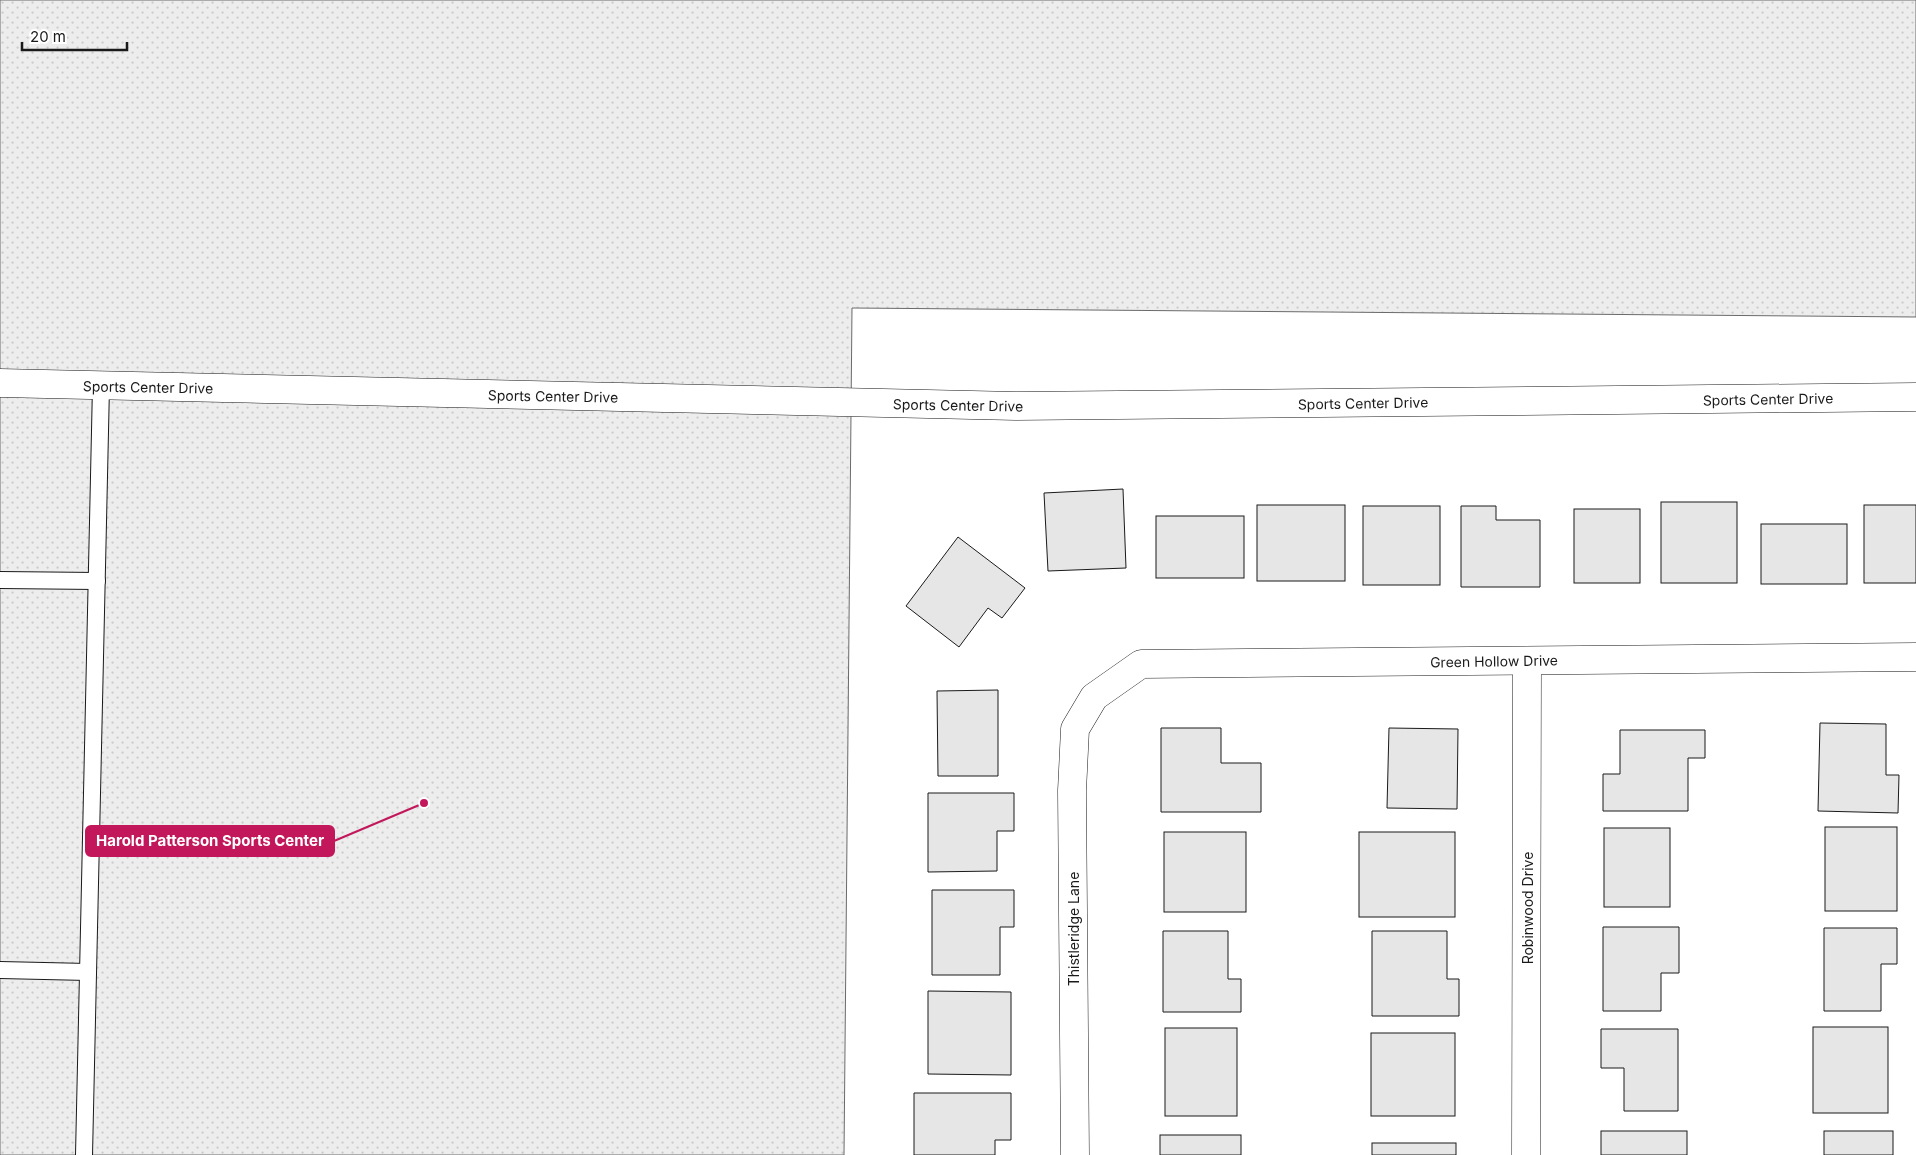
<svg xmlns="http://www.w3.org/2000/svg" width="1916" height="1155" font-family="Inter,sans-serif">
<defs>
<pattern id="park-dots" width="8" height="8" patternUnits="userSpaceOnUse" patternTransform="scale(1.25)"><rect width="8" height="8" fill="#ededed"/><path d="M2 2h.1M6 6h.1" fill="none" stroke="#cbcbcb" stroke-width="1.8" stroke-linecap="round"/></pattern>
</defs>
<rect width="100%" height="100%" fill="#fff"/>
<!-- park -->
<polygon fill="url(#park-dots)" stroke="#6a6a6a" points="0,0 1916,0 1916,317 852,308 844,1155 0,1155"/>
<!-- building -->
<g fill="#e6e6e6" stroke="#1a1a1a">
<polygon points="1123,489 1126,568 1048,571 1044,493"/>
<rect x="1661" y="502" width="76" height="81"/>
<rect x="1257" y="505" width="88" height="76"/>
<rect x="1864" y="505" width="52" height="78"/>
<rect x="1363" y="506" width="77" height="79"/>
<polygon points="1461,506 1496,506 1496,520 1540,520 1540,587 1461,587"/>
<rect x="1574" y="509" width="66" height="74"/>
<rect x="1156" y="516" width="88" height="62"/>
<rect x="1761" y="524" width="86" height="60"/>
<polygon points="958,537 1025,588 1002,618 988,608 959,647 906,606"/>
<polygon points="998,690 998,776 938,776 937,691"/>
<polygon points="1820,723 1886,724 1886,775 1899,775 1898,813 1818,811"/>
<polygon points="1161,728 1221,728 1221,763 1261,763 1261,812 1161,812"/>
<polygon points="1389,728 1458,729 1457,809 1387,808"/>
<polygon points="1620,730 1705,730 1705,758 1688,758 1688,811 1603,811 1603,774 1620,774"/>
<polygon points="928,793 1014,793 1014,831 997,831 997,871 928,872"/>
<rect x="1825" y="827" width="72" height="84"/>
<rect x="1604" y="828" width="66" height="79"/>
<rect x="1164" y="832" width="82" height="80"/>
<rect x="1359" y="832" width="96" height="85"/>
<polygon points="932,890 1014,890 1014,927 1000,927 1000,975 932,975"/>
<polygon points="1603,927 1679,927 1679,973 1661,973 1661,1011 1603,1011"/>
<polygon points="1824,928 1897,928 1897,964 1881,964 1881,1011 1824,1011"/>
<polygon points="1163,931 1228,931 1228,979 1241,979 1241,1012 1163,1012"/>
<polygon points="1372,931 1447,931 1447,979 1459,979 1459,1016 1372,1016"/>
<polygon points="928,991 1011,992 1011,1075 928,1074"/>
<rect x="1813" y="1027" width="75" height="86"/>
<rect x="1165" y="1028" width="72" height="88"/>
<polygon points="1601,1029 1678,1029 1678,1111 1624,1111 1624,1068 1601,1068"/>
<rect x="1371" y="1033" width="84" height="83"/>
<polygon points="914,1093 1011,1093 1011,1140 995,1140 995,1155 914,1155"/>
<rect x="1601" y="1131" width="86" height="24"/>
<rect x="1824" y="1131" width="69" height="24"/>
<rect x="1160" y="1135" width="81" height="20"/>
<rect x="1372" y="1143" width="84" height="12"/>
</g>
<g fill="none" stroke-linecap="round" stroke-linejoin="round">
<!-- lane casing -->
<g stroke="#1a1a1a" stroke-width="18">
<g id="lane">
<polyline points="0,580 97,581"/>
<polyline points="0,970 88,972"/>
<polyline points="84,1155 101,386"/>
</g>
</g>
<!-- street casing -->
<g stroke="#1a1a1a" stroke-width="29">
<g id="street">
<polyline points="1075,1155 1072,791 1075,729 1094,697 1141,664 1916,657"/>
<polyline points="1526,1155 1527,661"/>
</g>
</g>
<!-- secondary casing -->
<g stroke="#1a1a1a" stroke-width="29">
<polyline id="secondary" points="0,383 1016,406 1916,397"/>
</g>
<!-- lane -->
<use href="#lane" stroke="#fff" stroke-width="16"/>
<!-- street -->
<use href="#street" stroke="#fff" stroke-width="28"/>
<!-- secondary -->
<use href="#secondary" stroke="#fff" stroke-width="28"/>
</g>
<g text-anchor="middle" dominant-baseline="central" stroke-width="4" stroke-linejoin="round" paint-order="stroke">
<!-- street labels -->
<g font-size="14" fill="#1a1a1a" stroke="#fff">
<text transform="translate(148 387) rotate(1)">Sports Center Drive</text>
<text transform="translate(553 396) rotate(1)">Sports Center Drive</text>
<text transform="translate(1768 399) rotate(-1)">Sports Center Drive</text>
<text transform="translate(1363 403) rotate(-1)">Sports Center Drive</text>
<text transform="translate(958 405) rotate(1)">Sports Center Drive</text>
<text transform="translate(1494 661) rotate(-1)">Green Hollow Drive</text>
<text transform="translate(1527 908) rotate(-90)">Robinwood Drive</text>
<text transform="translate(1073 929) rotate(-90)">Thistleridge Lane</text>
</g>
</g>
<!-- callouts -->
<path fill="none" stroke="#c2185b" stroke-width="2" d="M424 803L334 841"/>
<circle fill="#c2185b" stroke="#fff" stroke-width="2" cx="424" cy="803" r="5"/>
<rect fill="#c2185b" stroke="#c2185b" stroke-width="2" x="86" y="826" width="248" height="30" rx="5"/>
<g font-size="15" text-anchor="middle" font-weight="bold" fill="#fff">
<text x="210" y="846">Harold Patterson Sports Center</text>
</g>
<!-- scale -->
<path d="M22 42v8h105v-8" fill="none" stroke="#1a1a1a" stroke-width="2.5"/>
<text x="30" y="42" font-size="15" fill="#1a1a1a" stroke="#ffffff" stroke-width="4" paint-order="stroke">20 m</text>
</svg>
